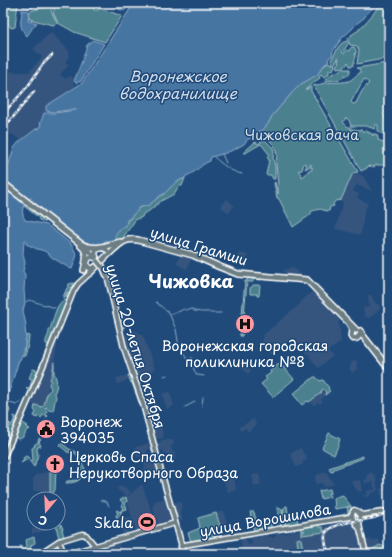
<svg xmlns="http://www.w3.org/2000/svg" width="392" height="557" font-family="'Playpen Sans',sans-serif">
<rect width="100%" height="100%" fill="#1f4a7a"/>
<filter id="ink" filterUnits="userSpaceOnUse"><feTurbulence type="fractalNoise" baseFrequency=".025" numOctaves="2"/><feDisplacementMap in="SourceGraphic" scale="8" xChannelSelector="R" yChannelSelector="G"/><feConvolveMatrix kernelMatrix="1 2 1 2 8 2 1 2 1" color-interpolation-filters="sRGB"/></filter>
<g filter="url(#ink)">
<!-- built -->
<g fill="#35557f">
<polygon points="51,32 69,51 70,55 65,62 69,65 60,74 61,76 62,76 66,79 71,75 74,79 73,82 75,86 46,106 45,111 44,112 38,126 22,140 19,139 16,136 15,137 12,134 10,135 9,132 3,129 3,69 5,67 12,72 29,72 42,57 33,49"/>
<polygon points="353,174 359,174 364,177 372,191 356,185 353,191 359,194 357,198 368,203 364,213 361,235 335,229 343,203 341,201"/>
<polygon points="227,199 234,206 229,213 220,206"/>
<polygon points="241,253 248,255 245,263 236,260 237,257"/>
<polygon points="181,254 192,256 187,269 176,264"/>
<polygon points="292,267 294,268 304,277 287,277 283,270"/>
<polygon points="313,291 341,319 338,323 340,326 338,327 340,330 341,342 336,345 336,347 335,346 332,349 331,348 328,351 333,356 318,368 309,356 310,354 306,354 294,338 292,338 272,355 262,343 263,338 264,336 263,335 301,303 300,302"/>
<polygon points="368,295 370,295 373,297 372,298 376,304 378,304 381,308 368,319 367,317 365,317 363,308 369,307"/>
<polygon points="136,331 137,331 143,336 155,369 152,370 153,379 140,382 138,381 123,336 127,335 128,333"/>
<polygon points="55,340 57,341 57,347 52,374 44,405 42,406 31,404 39,379"/>
<polygon points="355,360 358,364 356,366 358,368 352,373 349,368 351,366 350,364"/>
<polygon points="248,361 251,365 248,367 251,371 248,374 243,369 242,369 241,368"/>
<polygon points="128,375 130,379 118,384 116,378"/>
<polygon points="314,377 316,377 320,381 323,380 329,388 328,389 330,391 321,400 323,402 320,404 318,402 314,406 311,402 307,401 302,405 293,394"/>
<polygon points="151,387 156,401 152,402 153,408 154,413 156,412 157,418 159,417 164,438 154,439 148,412 149,411 148,411 146,404 149,403 146,397 146,396 147,395 145,389"/>
<polygon points="170,392 174,406 167,409 162,394"/>
<polygon points="254,419 256,425 248,432 246,428 241,431 239,427"/>
<polygon points="161,440 173,440 174,445 171,446 172,452 175,452 175,460 168,462 166,453 164,453 163,450 158,451 156,443 161,442"/>
<polygon points="149,443 150,449 146,452 146,455 145,456 145,457 153,455 159,477 154,479 153,478 144,481 141,471 144,470 144,468 145,467 141,456 137,457 134,449 136,447"/>
<polygon points="301,448 303,453 306,455 307,460 303,461 303,464 296,467 290,453"/>
<polygon points="55,471 54,491 34,491 33,490 33,479 35,475 43,473"/>
<polygon points="326,472 334,484 324,487 323,484 322,484 322,483 316,484 315,478 316,475"/>
<polygon points="372,472 373,475 375,474 378,490 376,491 376,492 371,493 370,496 364,497 364,495 367,495 366,491 375,490 373,482 364,483 365,479 367,479 367,474"/>
<polygon points="259,474 261,484 259,484 260,486 254,486 252,475"/>
<polygon points="389,474 389,490 382,491 382,495 381,496 380,489 384,488 383,479 385,475"/>
<polygon points="227,476 234,476 236,490 228,492 225,484 224,482"/>
<polygon points="354,480 354,481 360,480 362,491 358,492 356,489 351,482"/>
<polygon points="142,484 157,527 136,533 127,500 127,497"/>
<polygon points="119,486 126,488 131,492 127,496 125,496 117,489"/>
<polygon points="166,498 171,520 170,522 159,526 152,506 155,504 155,501"/>
<polygon points="180,501 182,507 180,511 183,520 177,522 171,503"/>
<polygon points="224,511 227,526 221,529 216,513"/>
<polygon points="120,514 122,518 130,517 133,526 127,529 129,533 125,535 114,523 115,521 122,522"/>
<polygon points="352,522 355,524 362,554 243,554 240,538 245,537 248,545 252,544 251,538 253,538 268,535 269,537 272,537 273,538 275,537 275,534 285,533 286,534 286,533 295,531 301,531 304,530 306,531 307,533 316,532 316,530 319,527"/>
<polygon points="42,526 42,527 45,526 46,530 38,533 37,533 37,532 33,533 33,534 32,535 32,529"/>
<polygon points="371,539 371,541 379,539 380,545 389,549 389,554 368,554 367,552 379,545 367,551 365,541"/>
<polygon points="118,541 121,550 114,553 112,550 111,550 111,552 106,554 104,547 105,545"/>
</g>
<!-- green -->
<g fill="#4b808e" stroke="#a5c0c6" fill-rule="evenodd">
<path d="M4,3H18L15,27L11,28C5,19 0,15 4,3Z"/>
<polygon points="58,3 87,3 93,6 94,10 98,10 99,8 122,16 105,42 74,32 69,29 58,23 53,12"/>
<path d="M380,3H389V45L383,59L357,64L359,50L357,46L350,45L349,42C347,45 345,50 342,52L344,54L346,50L349,51C350,48 351,47 354,47L356,50V53L355,54L356,56L353,66H350L348,62L345,67L337,68L336,65L339,62L338,60L339,58H338V60L334,64L335,65L333,70H329V74L324,77L321,74L319,76L320,78L314,82L305,90L311,87V91L358,172L353,173L341,200L335,201L333,204L334,206L330,207L329,211H327L320,209L312,211L310,215L293,227L279,199L277,198L274,183L275,182L278,194V185L276,164L277,154L274,145L267,138L266,133L263,136L259,132L260,130L261,131L268,124L272,116L291,94L301,84L311,78L328,62L332,64H333L331,60C335,55 337,47 342,43C344,42 346,41 348,41V38L350,37L351,38V35L359,30V29C364,25 378,9 380,3ZM304,163L307,165L305,169L309,167L311,164V168L312,167V170H309L305,175L302,177L301,174L298,171L302,170Z"/>
<polygon points="56,4 51,11 57,23 53,25 29,19 30,11"/>
<path d="M389,59V72L386,76L385,81L387,86L388,95L389,89V102L387,103V111L383,114L385,116V118L388,122V132H386L385,134H383L378,132V125H375V129L366,126H351L349,120L346,118L343,122L348,127H351V131L352,129L362,130L363,132L365,130L368,131V133H371L373,136V134H376L378,137V140L383,142L388,147V154L385,165H376L374,167L368,166L367,168L361,171L316,90L312,86L313,85L317,86C326,80 339,84 349,81C353,79 356,75 360,73V70L357,68L387,63ZM364,79L369,83L362,91L356,103L353,104L351,102Z"/>
<path d="M343,69H350V72L347,76L345,75L344,77L337,80L324,81C329,75 336,72 343,69Z"/>
<polygon points="265,140 273,148 274,152 273,158 275,166 275,179 273,179 271,175 266,175 269,160 267,157 269,154 261,144 252,149 244,154 244,152 255,142 259,144 260,142"/>
<path d="M185,178L182,186H179L174,194L161,201L149,211L143,214L142,217L136,219L124,236L125,239L103,244L105,241C119,240 111,237 118,231C120,229 124,227 127,224V220L130,219L136,211H137L138,208L149,205L160,196L164,194L176,182Z"/>
<polygon points="25,205 27,205 44,219 45,222 39,220 39,218 24,206"/>
<polygon points="248,276 261,277 261,280 253,279 253,282 247,282 242,336 240,336 245,281 247,281"/>
<polygon points="73,283 75,284 76,284 72,288 69,298 66,297 67,294 69,294 67,292 66,294 66,296 63,298 63,297 67,288 69,288 69,286 68,286 69,284"/>
<polygon points="254,285 260,285 259,296 257,296 257,294 250,294 250,288"/>
<path d="M63,300L66,301L67,302L50,345L46,344C45,339 49,336 49,331C54,321 54,308 63,300Z"/>
<polygon points="118,311 123,315 125,327 121,328 116,312"/>
<polygon points="26,335 29,336 28,345 25,356 22,355 24,352"/>
<path d="M54,362V373C57,378 58,388 54,393L56,396L53,411L51,410L50,411L46,407L45,408L47,411L46,414L48,416L47,417L43,415L41,418L38,416L37,418L34,416L36,412L34,410L35,405L42,407L44,405L47,393L51,389L49,384L51,381L50,379L52,375Z"/>
<polygon points="280,363 294,379 273,397 261,384 267,379 265,377 271,373 270,371"/>
<polygon points="33,369 37,370 37,371 39,371 34,382 33,382 34,383 31,391 26,389 27,388 30,387 32,379 29,378"/>
<polygon points="131,374 136,390 137,391 142,408 141,408 132,383 131,383 128,375"/>
<polygon points="314,377 316,377 320,381 323,380 329,388 328,389 330,391 325,395 326,392 323,389 321,391 322,392 309,402 307,401 302,405 293,394"/>
<path d="M6,405L8,406L10,411L4,420L12,425L14,420V416L16,417L14,424H15L18,417H19L3,454V442L9,438L7,437L8,432L7,430L11,426L5,430L3,435C3,430 4,429 8,426H5L3,425V423L5,425H8L9,424L3,419V412Z"/>
<path d="M21,422L28,426L26,427L30,429L27,430C24,434 25,438 18,439L15,437V435L20,427V423Z"/>
<polygon points="329,433 340,439 338,446 334,455 322,448"/>
<polygon points="39,438 41,440 39,442 41,446 38,447 37,449 38,455 34,467 28,459 21,463 24,460 23,458 26,456 29,458 31,461 33,460 32,448 35,446 34,445 38,442"/>
<path d="M61,443L64,445L69,449L78,453C81,458 82,464 85,469C83,471 83,474 82,476C80,482 72,483 66,483L67,481L78,480L81,470L80,469V466L78,462L79,458L75,453L67,452C65,449 62,448 60,446Z"/>
<polygon points="363,456 363,458 334,469 334,470 332,472 331,472 329,469 329,468"/>
<polygon points="56,470 55,490 54,492 50,493 50,472"/>
<polygon points="330,489 331,493 328,493 330,497 321,499 319,491"/>
<polygon points="342,495 351,506 347,507 351,506 351,515 345,517 344,514 348,513 347,507 335,509 334,498"/>
<polygon points="126,497 127,502 125,502 126,506 127,509 122,510 120,515 117,519 116,515 118,513 116,511 117,510 120,512 123,508 121,506 123,503 120,500"/>
<polygon points="286,506 287,506 289,518 297,517 298,523 286,525 283,509"/>
<polygon points="277,507 282,510 285,526 281,526"/>
<polygon points="250,512 254,512 257,524 271,522 271,529 254,532"/>
<polygon points="216,513 220,526 213,528 216,538 211,539 209,537 207,540 199,541 198,540 196,541 191,541 188,533 200,528 198,518"/>
<polygon points="58,520 59,520 63,529 62,529 64,537 59,538 55,523 58,523"/>
<polygon points="319,525 319,527 323,527 323,531 325,530 325,532 302,535 302,532 304,532 304,530 301,531 301,528"/>
<polygon points="34,537 35,543 31,545 30,551 25,552 21,550 20,546 21,546 22,549 25,550 27,547 26,540"/>
<polygon points="299,538 301,539 304,554 299,554 297,540 297,539"/>
<polygon points="58,544 61,554 41,554"/>
<polygon points="105,545 105,547 104,548 106,554 111,552 111,550 113,550 114,553 110,554 99,554 98,551 96,551 96,547"/>
<polygon points="380,545 389,549 389,554 384,554 383,552 380,552 380,554 368,554 367,552"/>
</g>
<!-- water -->
<g fill="#4674a2" stroke="#90acc7">
<polygon points="24,3 47,3 29,8 23,7"/>
<path d="M102,3H131L124,11C120,10 118,9 115,7C110,5 108,7 102,3Z"/>
<path d="M134,3H377V5L369,11L364,18L356,24L352,29L342,38L333,51L332,56L329,58L328,62L324,65L317,75L301,84L291,94L272,116L268,124L262,131H259L257,135L247,140L244,144L235,149L226,153L211,157L210,161C201,164 196,173 186,176L185,178L176,182L164,194L160,196L149,205L138,208V211C134,212 131,218 127,220L126,226C120,228 115,232 115,239L112,240L105,241L103,244C99,245 94,246 90,245C77,241 40,210 31,198H30C23,204 20,211 25,220L47,225L71,244L77,255L72,269L69,268C65,265 62,264 58,261C53,259 51,256 47,253C46,251 43,251 41,250C36,249 31,246 26,244V240L24,241L23,254L25,263L23,271L25,275L24,290L25,302L23,311L26,325L25,327L26,338L25,341V346L23,349V354L22,355L20,360H19L9,392L3,403V187L8,179L7,169L14,148L18,143L37,128L39,129L40,128L39,126H41L40,124L44,113H54L76,110V109L54,112L46,111V106L82,83Z"/>
<path d="M22,10L29,11L28,21L37,23L33,27L27,36C18,26 21,22 22,10Z"/>
<polygon points="93,40 104,44 81,81 76,83 74,81 82,61 87,45"/>
</g>
<g fill="none" stroke-linecap="round" stroke-linejoin="round">
<!-- stream -->
<g stroke="#90acc7" stroke-width="1">
<polyline points="222,154 226,163"/>
<path d="M214,157C222,164 231,172 242,174"/>
<polyline points="26,302 29,300 55,308"/>
<polyline points="156,302 164,309"/>
<polyline points="193,309 194,311 201,312"/>
<polyline points="165,310 169,313 175,327"/>
<polyline points="185,310 192,309"/>
<polyline points="178,312 184,309"/>
<polyline points="202,312 209,312"/>
<polyline points="210,313 221,313"/>
<polyline points="170,314 173,314 177,312"/>
<polyline points="176,329 179,347 184,353 187,359 189,362 189,365"/>
<polyline points="191,358 193,358"/>
<polyline points="190,365 193,366"/>
<polyline points="193,367 195,372"/>
<polyline points="196,373 196,375"/>
<polyline points="197,375 204,376"/>
<polyline points="164,376 167,375"/>
<polyline points="3,400 16,405 21,402"/>
<polyline points="202,406 203,397"/>
<polyline points="185,407 195,402"/>
<polyline points="3,424 5,426 9,426 10,424"/>
<polyline points="101,500 107,502 109,506"/>
</g>
<!-- major casing -->
<g stroke="#fff" stroke-width="7">
<g id="major">
<polyline points="83,246 96,257"/>
<polyline points="96,257 95,252 98,249 103,248 107,250"/>
<polyline points="102,265 108,279 124,348 143,404 159,464 181,543 183,554"/>
<polyline points="95,267 93,268 89,268 87,264 88,260 89,258 92,257 95,258"/>
<polyline points="3,459 43,366 74,290 78,284 90,273"/>
<polyline points="360,514 363,515 389,511"/>
<polyline points="360,529 353,519 352,513 354,510 357,511 361,516 359,523 360,529 366,554"/>
<polyline points="59,541 64,554"/>
<polyline points="181,547 184,545 349,517 352,515"/>
<polyline points="39,554 59,541 82,534 86,535 95,546"/>
<polyline points="68,554 175,523"/>
</g>
</g>
<!-- highway casing -->
<g stroke="#fff" stroke-width="8">
<g id="highway">
<path d="M3,183L81,244C94,251 107,246 120,242"/>
<path d="M81,246C89,252 86,261 84,270"/>
<path d="M90,273C97,266 117,244 125,241C129,239 133,239 138,240L193,255L220,267L238,274L307,280L356,330"/>
<path d="M350,325C353,329 352,332 351,336L352,338C357,340 360,336 361,332"/>
<polyline points="360,331 364,337 389,369"/>
</g>
</g>
<!-- major -->
<use href="#major" stroke="#6c7e84" stroke-width="4"/>
<!-- highway -->
<use href="#highway" stroke="#6c7e84" stroke-width="5"/>
<!-- rail casing -->
<g stroke="#fff" stroke-width="2.5">
<g id="rail">
<polyline points="3,114 28,86 43,64 52,55"/>
<path d="M3,129C14,117 23,104 34,92"/>
<path d="M328,554C327,548 324,541 325,535C327,522 365,521 376,517C381,516 385,513 389,509"/>
</g>
</g>
<!-- rail -->
<use href="#rail" stroke="#1f4a7a" stroke-width="1" stroke-dasharray="3" stroke-linecap="butt"/>
<!-- major-bridge casing -->
<g stroke="#fff" stroke-width="7" stroke-linecap="butt">
<polyline id="major-bridge" points="97,261 101,266"/>
</g>
<!-- major-bridge -->
<use href="#major-bridge" stroke="#6c7e84" stroke-width="4"/>
</g>
</g>
<!-- icons -->
<defs>
<g id="hospital-disc" transform="scale(1)"><circle r="9.5" fill="#ff9aa2" stroke="#1f4a7a"/><path d="M-5-5h3v3.5h4V-5h3V5h-3V1.5h-4V5h-3Z" fill="#111"/></g>
<g id="civic-disc" transform="scale(1)"><circle r="9.5" fill="#ff9aa2" stroke="#1f4a7a"/><path d="M-.6-6.5H3V-4.5H.6V-3L4-1V1h2V6H-6V1h2V-1L-.6-3ZM-1.2 2.5V6h2.4V2.5Z" fill="#111"/></g>
<g id="church-disc" transform="scale(1)"><circle r="9.5" fill="#ff9aa2" stroke="#1f4a7a"/><path d="M-1.2-6h2.4v3.5h3.3v2.4h-3.3V6h-2.4V-.1h-3.3v-2.4h3.3Z" fill="#111"/></g>
<g id="stadium-disc" transform="scale(1)"><circle r="9.5" fill="#ff9aa2" stroke="#1f4a7a"/><path d="M0-5a6.5 5 0 1 0 0 10a6.5 5 0 1 0 0-10ZM-3.5-1.8h7v3.6h-7Z" fill="#111"/></g>
</defs>
<g fill-rule="evenodd">
<use href="#hospital-disc" x="245" y="324"/>
<use href="#civic-disc" x="46" y="429"/>
<use href="#church-disc" x="55" y="464"/>
<use href="#stadium-disc" x="147" y="522"/>
</g>
<g text-anchor="middle" dominant-baseline="central" stroke-width="3" stroke-linejoin="round" paint-order="stroke">
<!-- park labels -->
<g font-size="14" fill="#d2dfe3" stroke="#1f4a7a">
<text x="302" y="134">Чижовская дача</text>
</g>
<!-- street labels -->
<g font-size="14" fill="#fff" stroke="#1f4a7a">
<text transform="translate(199 246) rotate(17)">улица Грамши</text>
<text transform="translate(136 346) rotate(73)">улица 20-летия Октября</text>
<text transform="translate(265 520) rotate(-10)">улица Ворошилова</text>
</g>
<!-- poi labels -->
<g font-size="14" fill="#fff" stroke="#1f4a7a" text-anchor="start">
<text x="245" y="345" text-anchor="middle">Воронежская городская<tspan x="245" dy="16">поликлиника №8</tspan></text>
<text x="60" y="421">Воронеж<tspan x="60" dy="16">394035</tspan></text>
<text x="69" y="456">Церковь Спаса<tspan x="69" dy="16">Нерукотворного Образа</tspan></text>
<text x="133" y="522" text-anchor="end">Skala</text>
</g>
<!-- water labels -->
<g font-size="15" font-style="italic" fill="#d1dce8" stroke="#1f4a7a">
<text x="178" y="75">Воронежское<tspan x="178" dy="17">водохранилище</tspan></text>
</g>
<!-- district labels -->
<g font-size="18" font-weight="bold" fill="#fff" stroke="#1f4a7a">
<text x="191" y="280">Чижовка</text>
</g>
</g>
<!-- margin -->
<rect width="392" height="557" fill="none" stroke="#1f4a7a" stroke-width="16"/>
<rect x="8" y="8" width="376" height="541" fill="none" stroke="#fff" stroke-width="1.5" filter="url(#ink)"/>
<!-- north arrow -->
<g transform="translate(46 511) rotate(199)"><circle r="19" fill="#1f4a7a" stroke="#7992af"/>
<path d="M0-3L7 15L0 10L-7 15Z" fill="#ff9aa2"/>
<text y="-6" font-size="11" font-weight="bold" text-anchor="middle" fill="#ffffff">С</text>
</g>
</svg>
